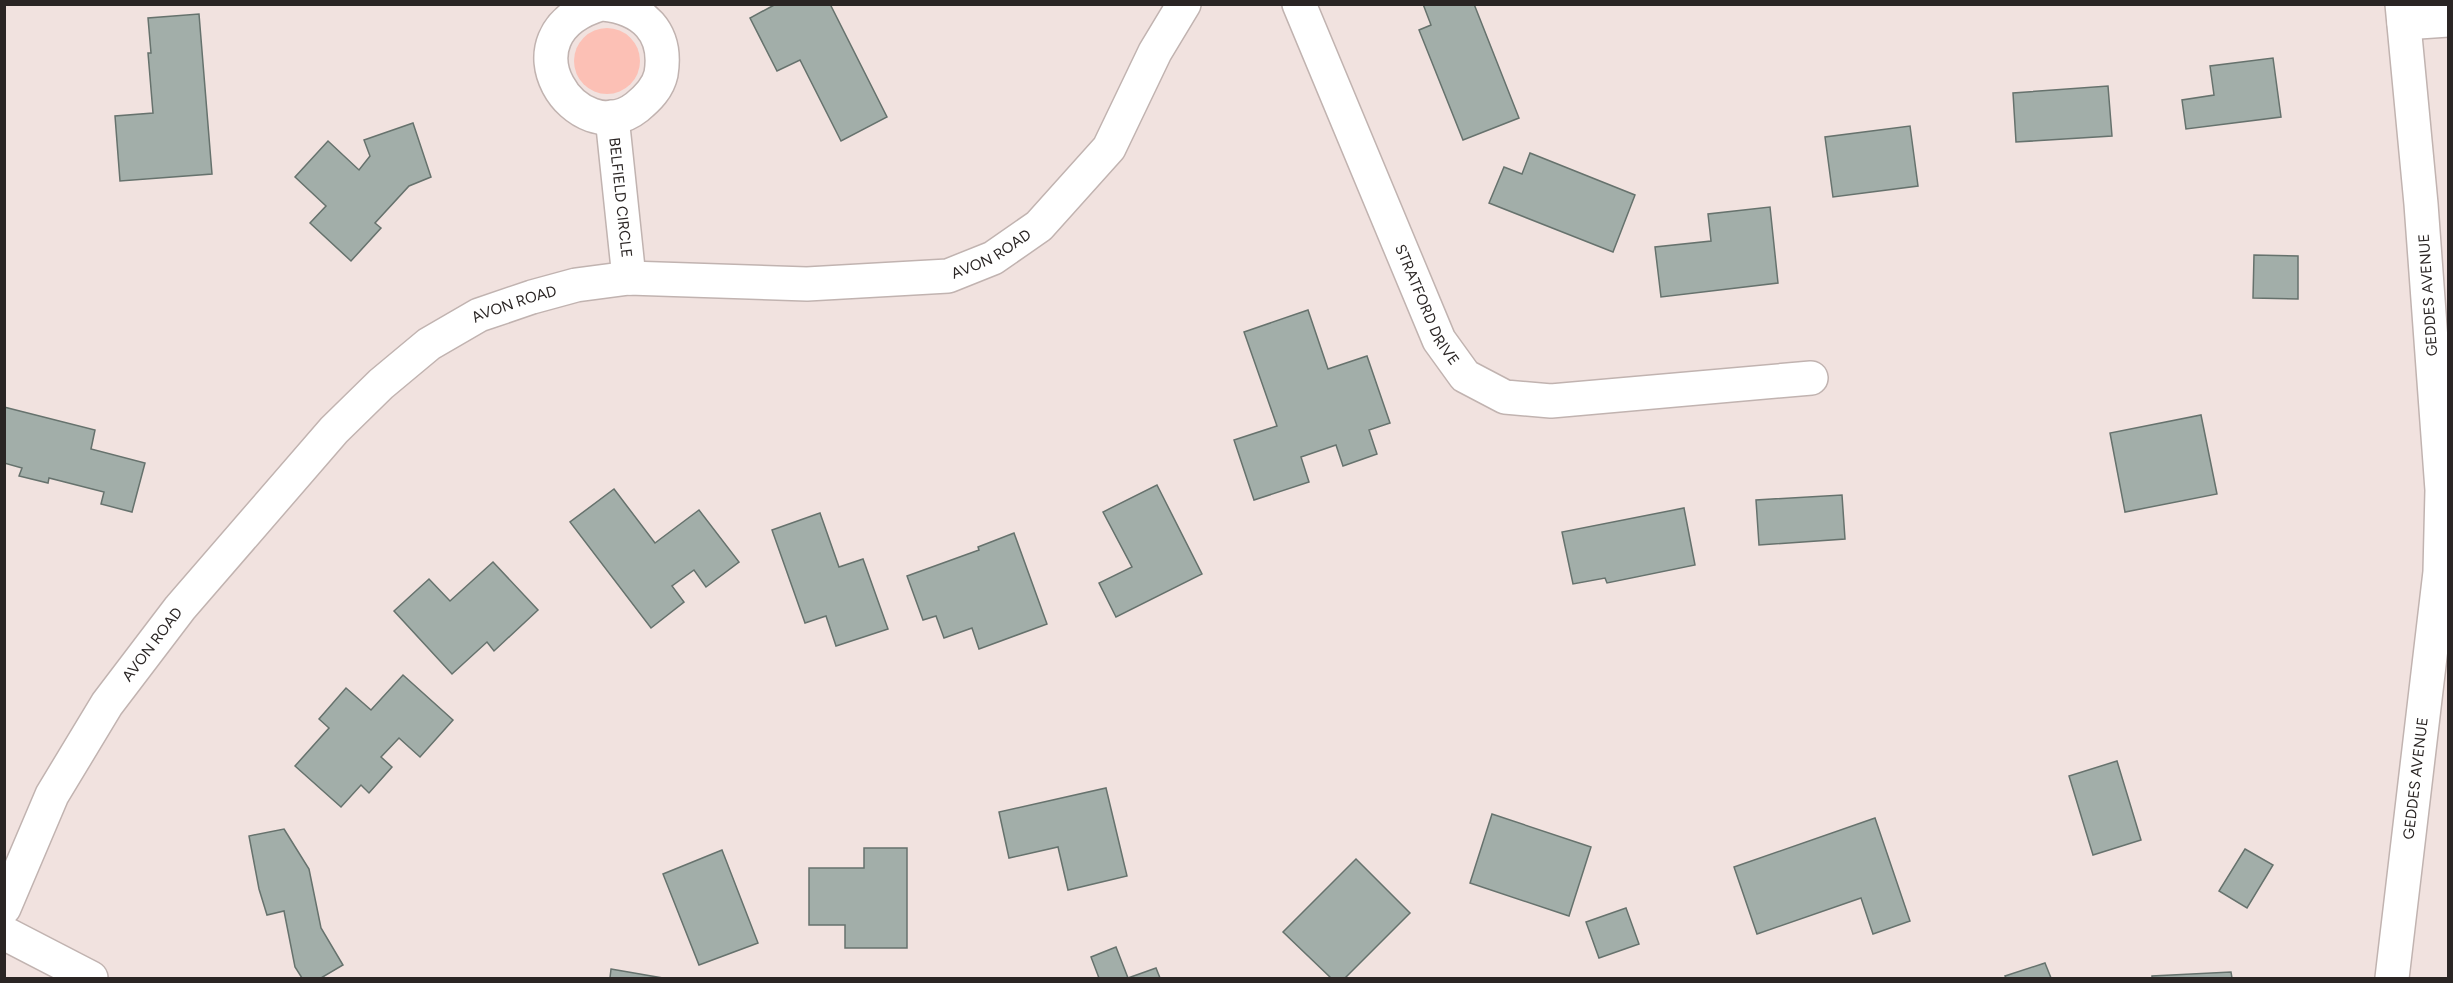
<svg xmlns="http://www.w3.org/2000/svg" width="2453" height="983" font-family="Figtree,sans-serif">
<rect width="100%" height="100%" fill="#f1e2df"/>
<!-- green -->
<circle fill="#fcc0b5" cx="607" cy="61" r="33"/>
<!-- building -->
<g fill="#a2aea9" stroke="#66726d" stroke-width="1.5">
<polygon points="776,4 830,4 887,117 841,141 800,60 777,71 750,18"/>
<polygon points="1423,4 1474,4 1519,118 1463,140 1419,30 1431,25"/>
<polygon points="199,14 212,174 120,181 115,116 153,113 148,53 151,53 148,18"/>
<polygon points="2273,58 2281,117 2186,129 2182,100 2214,95 2210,66"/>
<polygon points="2108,86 2112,136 2016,142 2013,93"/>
<polygon points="413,123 431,177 409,186 375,223 381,228 351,261 310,223 326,206 295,177 328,141 359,170 370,156 364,140"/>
<polygon points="1910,126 1918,186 1833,197 1825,137"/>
<polygon points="1530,153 1635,195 1613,252 1489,203 1504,167 1522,174"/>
<polygon points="1770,207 1778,283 1661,297 1655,247 1711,241 1708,214"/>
<polygon points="2254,255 2298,256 2298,299 2253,298"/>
<polygon points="1308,310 1328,369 1367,356 1390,423 1369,430 1377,454 1343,466 1336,445 1301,457 1309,482 1254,500 1234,440 1277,426 1244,332"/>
<polygon points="4,407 95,430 91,449 145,463 132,512 101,504 104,492 49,478 48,483 19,476 22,468 4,463"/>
<polygon points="2201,415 2217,494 2125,512 2110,433"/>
<polygon points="1157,485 1202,574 1116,617 1099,583 1132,567 1103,512"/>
<polygon points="614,489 655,543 699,510 739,562 706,587 694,570 672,586 684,602 651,628 570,522"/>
<polygon points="1842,495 1845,539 1759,545 1756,500"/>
<polygon points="1684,508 1695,565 1607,583 1605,578 1573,584 1562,532"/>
<polygon points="820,513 839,567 863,559 888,629 836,646 826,616 805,623 772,530"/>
<polygon points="1014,533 1047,624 979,649 972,628 944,638 936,616 923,620 907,576 979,550 978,547"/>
<polygon points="493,562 538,610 494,651 487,642 452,674 394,611 429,579 450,601"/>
<polygon points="403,675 453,720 420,757 399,738 381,757 392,767 369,793 361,785 341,807 295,766 329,728 319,719 346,688 371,710"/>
<polygon points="2117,761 2141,840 2093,855 2069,776"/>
<polygon points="1106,788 1127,876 1068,890 1058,847 1009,858 999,812"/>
<polygon points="1492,814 1591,847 1569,916 1470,883"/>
<polygon points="1875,818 1910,921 1873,934 1861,898 1757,934 1734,867"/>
<polygon points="284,829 309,869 321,928 343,965 321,978 302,978 295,967 284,911 267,915 259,889 249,836"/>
<polygon points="864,848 907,848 907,948 845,948 845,925 809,925 809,868 864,868"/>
<polygon points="2245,849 2273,865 2247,908 2219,891"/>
<polygon points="722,850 758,943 699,965 663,874"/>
<polygon points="1356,859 1410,913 1345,978 1331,978 1283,932"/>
<polygon points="1626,908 1639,944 1599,958 1586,922"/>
<polygon points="1116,947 1128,978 1156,968 1160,978 1099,978 1091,957"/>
<polygon points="2045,963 2051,978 2006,978 2005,976"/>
<polygon points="611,969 663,978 610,978"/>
<polygon points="2231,972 2232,978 2152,978 2152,976"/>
</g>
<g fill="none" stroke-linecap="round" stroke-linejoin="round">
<!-- street casing -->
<g stroke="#c1b3b0" stroke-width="36">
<g id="street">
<path d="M601,4C497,35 578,154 637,107C648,98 658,88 661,74C668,32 643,8 603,4"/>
<path id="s1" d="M1299,4L1439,340L1465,376L1505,397L1551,401L1811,378"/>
<polyline points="2404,23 2448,20"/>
<path id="s2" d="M612,117L629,278"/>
<path id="s3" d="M4,908L52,795L107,704L180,608L334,430L381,384L429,344L479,315L532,297L576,285L629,278L807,284L948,276L993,258L1039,226L1109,148L1155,52L1184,4"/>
<polyline points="4,933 91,978"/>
</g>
</g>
<!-- secondary casing -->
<g stroke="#c1b3b0" stroke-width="36">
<g id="secondary">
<path id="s4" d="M2392,978L2440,572L2442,490L2421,204L2402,4"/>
</g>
</g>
<!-- street -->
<use href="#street" stroke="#fff" stroke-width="33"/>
<!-- secondary -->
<use href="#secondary" stroke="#fff" stroke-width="33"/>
</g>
<g text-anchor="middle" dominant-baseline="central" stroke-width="4.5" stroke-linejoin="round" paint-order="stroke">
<!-- street labels -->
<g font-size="15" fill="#2a2524" stroke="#fff">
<text stroke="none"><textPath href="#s2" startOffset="81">BELFIELD CIRCLE</textPath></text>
<text stroke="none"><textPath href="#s3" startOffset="1294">AVON ROAD</textPath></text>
<text transform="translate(2428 295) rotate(-94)">GEDDES AVENUE</text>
<text stroke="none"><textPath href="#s1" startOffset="327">STRATFORD DRIVE</textPath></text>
<text stroke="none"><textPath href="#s3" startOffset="808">AVON ROAD</textPath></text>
<text stroke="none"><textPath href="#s3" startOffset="304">AVON ROAD</textPath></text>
<text stroke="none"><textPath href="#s4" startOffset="201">GEDDES AVENUE</textPath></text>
</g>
</g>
<!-- border -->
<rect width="2453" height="983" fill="none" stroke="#2a2524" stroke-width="12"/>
</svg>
